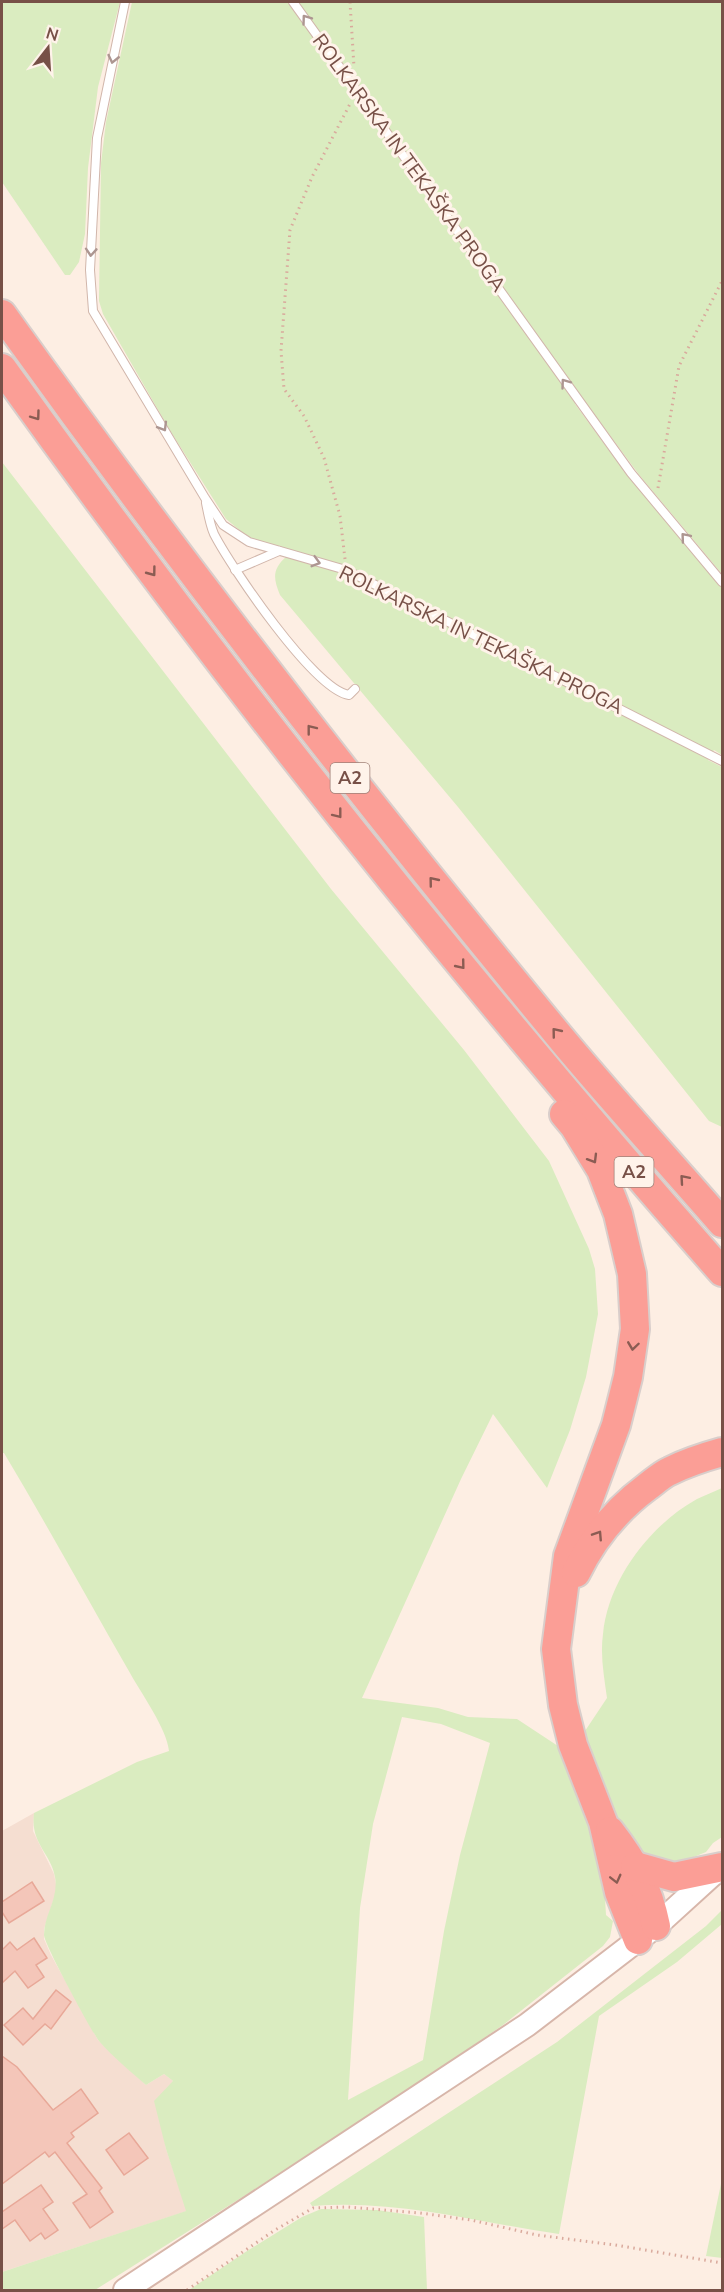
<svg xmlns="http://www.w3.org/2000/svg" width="724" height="2292" font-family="'Nunito Sans',sans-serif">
<rect width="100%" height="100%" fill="#fdeee3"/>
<!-- residential -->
<polygon fill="#f5ded1" points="34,1813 33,1831 54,1874 56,1884 56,1892 44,1929 44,1939 51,1955 98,2040 146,2085 164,2074 173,2081 163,2132 166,2149 187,2211 2,2272 2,1831"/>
<!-- green -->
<g fill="#daecc0" fill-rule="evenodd">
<polygon points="2,2 120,2 98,87 88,168 85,234 79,262 70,275 65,275 2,182"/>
<path d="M132,2H722V574L640,476L583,399L575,404L625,472L722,588V755L714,750L708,760L722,767V1127L709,1121L458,807L280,595C273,578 272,569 287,556L315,566L319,560L256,541L243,533L226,519L169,429L103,314L99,301L101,163L106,122Z"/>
<path d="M2,462L331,889L464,1050L549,1161L589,1249L595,1269L598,1314L586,1377L570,1430L547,1488L493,1414L461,1479L362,1698L438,1708L468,1717L517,1719L561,1748L603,1864L606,1915L613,1921L610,1937L603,1946L503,2025L363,2121L95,2290H2V2272L186,2211L166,2149L154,2101L173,2081L164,2074L146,2085C130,2071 113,2057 99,2041C92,2032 44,1944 44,1935C44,1915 59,1898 55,1877C51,1853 30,1844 34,1813L137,1762L169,1751C167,1729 141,1693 130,1673C88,1600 47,1525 4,1453H2ZM402,1717L441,1724L490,1743L460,1855L444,1931L423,2060L348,2100L360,1908L373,1824Z"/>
<path d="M722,1488V1837L713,1843L706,1852L679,1863L660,1865L640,1853L625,1827L612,1813L581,1737L607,1698C604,1676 600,1655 603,1634C608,1580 650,1525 697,1499C705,1495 714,1492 722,1488Z"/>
<path d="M722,1910V1924L677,1962L599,2016L559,2234C476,2222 396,2199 312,2206L310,2203L557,2042L706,1926Z"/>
<polygon points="722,2179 722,2258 706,2256"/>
<polygon points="321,2209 377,2210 424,2217 427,2290 189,2290 247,2251 302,2217"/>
</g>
<!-- building -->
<g fill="#f4c6b9" stroke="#e8a898" stroke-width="1.5">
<polygon points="32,1882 44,1901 9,1923 2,1912 2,1902"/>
<polygon points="34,1938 47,1958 36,1965 44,1977 28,1988 15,1971 2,1983 2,1950 10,1942 17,1950"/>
<polygon points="56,1990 71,2002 51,2029 45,2024 23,2045 4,2025 23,2008 33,2019"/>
<polygon points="2,2056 17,2067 53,2110 81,2089 98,2113 71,2133 74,2137 67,2143 102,2188 99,2191 113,2212 90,2228 73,2203 87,2194 55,2152 49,2157 45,2152 2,2184"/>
<polygon points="129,2133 148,2158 124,2175 106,2150"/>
<polygon points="41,2185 53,2202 43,2209 58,2230 45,2239 41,2233 30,2241 15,2220 2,2229 2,2212"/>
</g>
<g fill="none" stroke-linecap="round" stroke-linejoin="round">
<!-- lane casing -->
<g stroke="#d1b6ab" stroke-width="10">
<g id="lane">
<polyline points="125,2 97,138 90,270 93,311 205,498 223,525 249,542 346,570 722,761"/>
<polyline points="293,2 631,473 722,582"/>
<path d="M206,503C208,513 210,525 214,534C231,567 314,690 349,695L355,689"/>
<polyline points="235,570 279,551"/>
</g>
</g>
<!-- secondary casing -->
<g stroke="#d7b6aa" stroke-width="26">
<polyline id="secondary" points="125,2290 527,2025 656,1926 722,1866"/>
</g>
<!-- highway casing -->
<g stroke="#d9cecb" stroke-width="32">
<g id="highway">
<path d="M2,314C181,564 369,806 565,1043C616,1104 670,1163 722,1223"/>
<path d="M2,368C226,681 468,983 722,1272"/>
<polyline points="564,1114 574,1126 601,1170 618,1214 632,1274 635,1329 628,1377 616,1425 568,1556 556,1649 563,1705 573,1745 603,1822 619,1892 638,1940"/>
<path d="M576,1573C593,1538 616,1510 647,1487C654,1482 661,1475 670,1471C686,1463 704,1457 722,1452"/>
<path d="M610,1831C634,1862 648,1887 656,1926"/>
<polyline points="635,1866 674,1877 722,1867"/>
</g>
</g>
<!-- path -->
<g stroke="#d9a99c" stroke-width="3" stroke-dasharray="1.5 4.5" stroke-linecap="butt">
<polyline points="350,2 354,67"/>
<polyline points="658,488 679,366 722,281"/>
<polyline points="345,559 340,516 324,458 304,416 284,389 281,351 290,230 312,177 351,102"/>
<polyline points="187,2290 275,2230 313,2208 348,2207 420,2213 471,2220 537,2235 615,2245 722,2263"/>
</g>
<!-- lane -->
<use href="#lane" stroke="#fff" stroke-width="8"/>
<!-- secondary -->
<use href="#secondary" stroke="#fff" stroke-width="22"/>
<!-- highway -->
<use href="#highway" stroke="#fb9e96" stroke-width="28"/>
</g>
<!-- one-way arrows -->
<defs><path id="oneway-chevron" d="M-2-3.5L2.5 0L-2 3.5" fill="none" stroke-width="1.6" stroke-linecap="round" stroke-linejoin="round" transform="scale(1.5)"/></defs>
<g stroke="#ad9691">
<use href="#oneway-chevron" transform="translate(306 19) rotate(-126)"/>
<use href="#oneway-chevron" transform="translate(113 59) rotate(103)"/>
<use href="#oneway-chevron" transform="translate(91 252) rotate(94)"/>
<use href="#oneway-chevron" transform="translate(565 383) rotate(-126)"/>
<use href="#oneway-chevron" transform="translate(163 427) rotate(59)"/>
<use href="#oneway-chevron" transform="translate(685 537) rotate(-130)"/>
<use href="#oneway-chevron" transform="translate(316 562) rotate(16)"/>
</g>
<g stroke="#8b5c53">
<use href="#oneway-chevron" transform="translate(36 416) rotate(54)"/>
<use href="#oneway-chevron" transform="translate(152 572) rotate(53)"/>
<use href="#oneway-chevron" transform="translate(311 729) rotate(-128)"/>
<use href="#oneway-chevron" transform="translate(338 814) rotate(52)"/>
<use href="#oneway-chevron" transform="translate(433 881) rotate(-129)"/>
<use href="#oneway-chevron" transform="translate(461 965) rotate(51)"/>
<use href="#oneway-chevron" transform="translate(556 1032) rotate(-129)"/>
<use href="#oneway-chevron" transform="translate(593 1159) rotate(59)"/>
<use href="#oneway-chevron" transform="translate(684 1179) rotate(-131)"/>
<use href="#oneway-chevron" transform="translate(633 1346) rotate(98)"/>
<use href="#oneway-chevron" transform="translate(598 1535) rotate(-57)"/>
<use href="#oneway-chevron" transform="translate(616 1879) rotate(76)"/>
</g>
<g text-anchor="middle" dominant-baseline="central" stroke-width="6" stroke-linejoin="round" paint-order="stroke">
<!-- shield labels -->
<g fill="#fff3ea" stroke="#a08178" stroke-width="1.5">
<rect x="330.5" y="763" width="39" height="30" rx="4.5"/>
<rect x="614.5" y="1157" width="39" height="30" rx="4.5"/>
</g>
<g font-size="18" font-weight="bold" fill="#775047">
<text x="350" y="778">A2</text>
<text x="634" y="1172">A2</text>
</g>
<!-- street labels -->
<g font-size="20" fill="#775047" stroke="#fff3ea">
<text transform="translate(409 163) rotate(54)">ROLKARSKA IN TEKAŠKA PROGA</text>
<text transform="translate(481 640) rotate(26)">ROLKARSKA IN TEKAŠKA PROGA</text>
</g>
</g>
<!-- border -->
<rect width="724" height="2292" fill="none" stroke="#775047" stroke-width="6"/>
<!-- north arrow -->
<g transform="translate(48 48) rotate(17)" stroke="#fff3ea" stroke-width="4.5" paint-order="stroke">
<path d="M0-4.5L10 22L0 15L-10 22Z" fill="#775047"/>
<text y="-9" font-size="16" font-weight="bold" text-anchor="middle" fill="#775047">N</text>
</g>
</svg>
